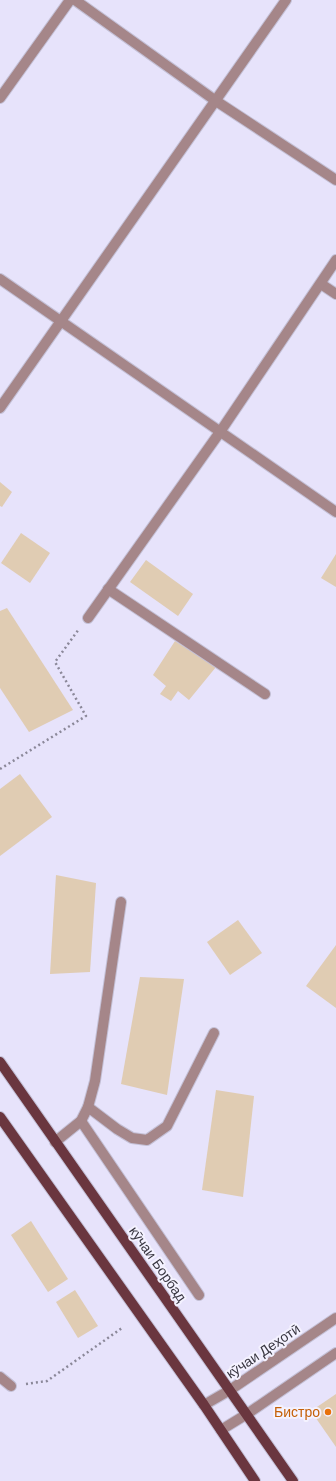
<svg xmlns="http://www.w3.org/2000/svg" width="336" height="1481" font-family="'DM Sans',sans-serif">
<rect width="100%" height="100%" fill="#e7e3fb"/>
<!-- building -->
<g fill="#e0ccb3">
<polygon points="0,482 12,492 2,507 0,506"/>
<polygon points="21,533 50,553 30,583 1,563"/>
<polygon points="336,554 336,587 321,578"/>
<polygon points="146,560 193,594 178,616 130,582"/>
<polygon points="7,608 73,710 29,732 0,688 0,611"/>
<polygon points="175,641 216,667 189,700 178,691 171,701 160,694 166,686 153,675"/>
<polygon points="20,774 52,817 0,856 0,789"/>
<polygon points="56,875 96,883 90,972 50,974"/>
<polygon points="238,920 262,953 230,975 207,942"/>
<polygon points="336,945 336,1008 306,986"/>
<polygon points="140,977 184,979 167,1095 121,1084"/>
<polygon points="216,1090 254,1096 243,1197 202,1190"/>
<polygon points="31,1221 68,1279 48,1292 11,1235"/>
<polygon points="75,1290 98,1326 78,1338 56,1302"/>
<polygon points="336,1394 336,1447 311,1411"/>
</g>
<g fill="none" stroke-linecap="round" stroke-linejoin="round">
<!-- minor casing -->
<g stroke="#c4c0d6" stroke-width="12">
<g id="minor">
<polyline points="75,0 216,101 336,180"/>
<polyline points="0,98 70,0"/>
<polyline points="0,279 336,512"/>
<polyline points="321,284 336,294"/>
<polyline points="0,408 286,0"/>
<polyline points="108,589 265,694"/>
<polyline points="88,618 220,432 336,260"/>
<polyline points="88,1107 117,1129 132,1138 147,1140 167,1126 214,1033"/>
<polyline points="81,1121 199,1295"/>
<polyline points="55,1142 81,1121 88,1107 95,1081 121,902"/>
<polyline points="0,1377 11,1386"/>
<polyline points="204,1405 230,1390 336,1318"/>
<polyline points="221,1430 247,1414 336,1353"/>
</g>
</g>
<!-- major casing -->
<g stroke="#c4c0d6" stroke-width="12">
<g id="major">
<polyline points="0,1062 293,1481"/>
<polyline points="0,1117 204,1405 255,1481"/>
</g>
</g>
<!-- path -->
<g stroke="#8b8899" stroke-width="2.5" stroke-dasharray="2 3" stroke-linecap="butt">
<polyline points="0,769 86,716 55,662 79,629"/>
<polyline points="26,1384 47,1381 122,1328"/>
</g>
<!-- minor -->
<use href="#minor" stroke="#a58689" stroke-width="10"/>
<!-- major -->
<use href="#major" stroke="#6a363f" stroke-width="10"/>
</g>
<!-- markers -->
<circle fill="#e8710a" stroke="#f4f2ff" stroke-width="1.5" cx="328" cy="1412" r="4"/>
<g text-anchor="middle" dominant-baseline="central" stroke-width="4" stroke-linejoin="round" paint-order="stroke">
<!-- street labels -->
<g font-size="14" fill="#383641" stroke="#f4f2ff">
<text transform="translate(158 1264) rotate(55)">кӯчаи Борбад</text>
<text transform="translate(263 1351) rotate(-34)">кӯчаи Деҳотӣ</text>
</g>
<!-- food labels -->
<g font-size="14" fill="#c56008" stroke="#f4f2ff" text-anchor="end">
<text x="320" y="1412">Бистро</text>
</g>
</g>
</svg>
